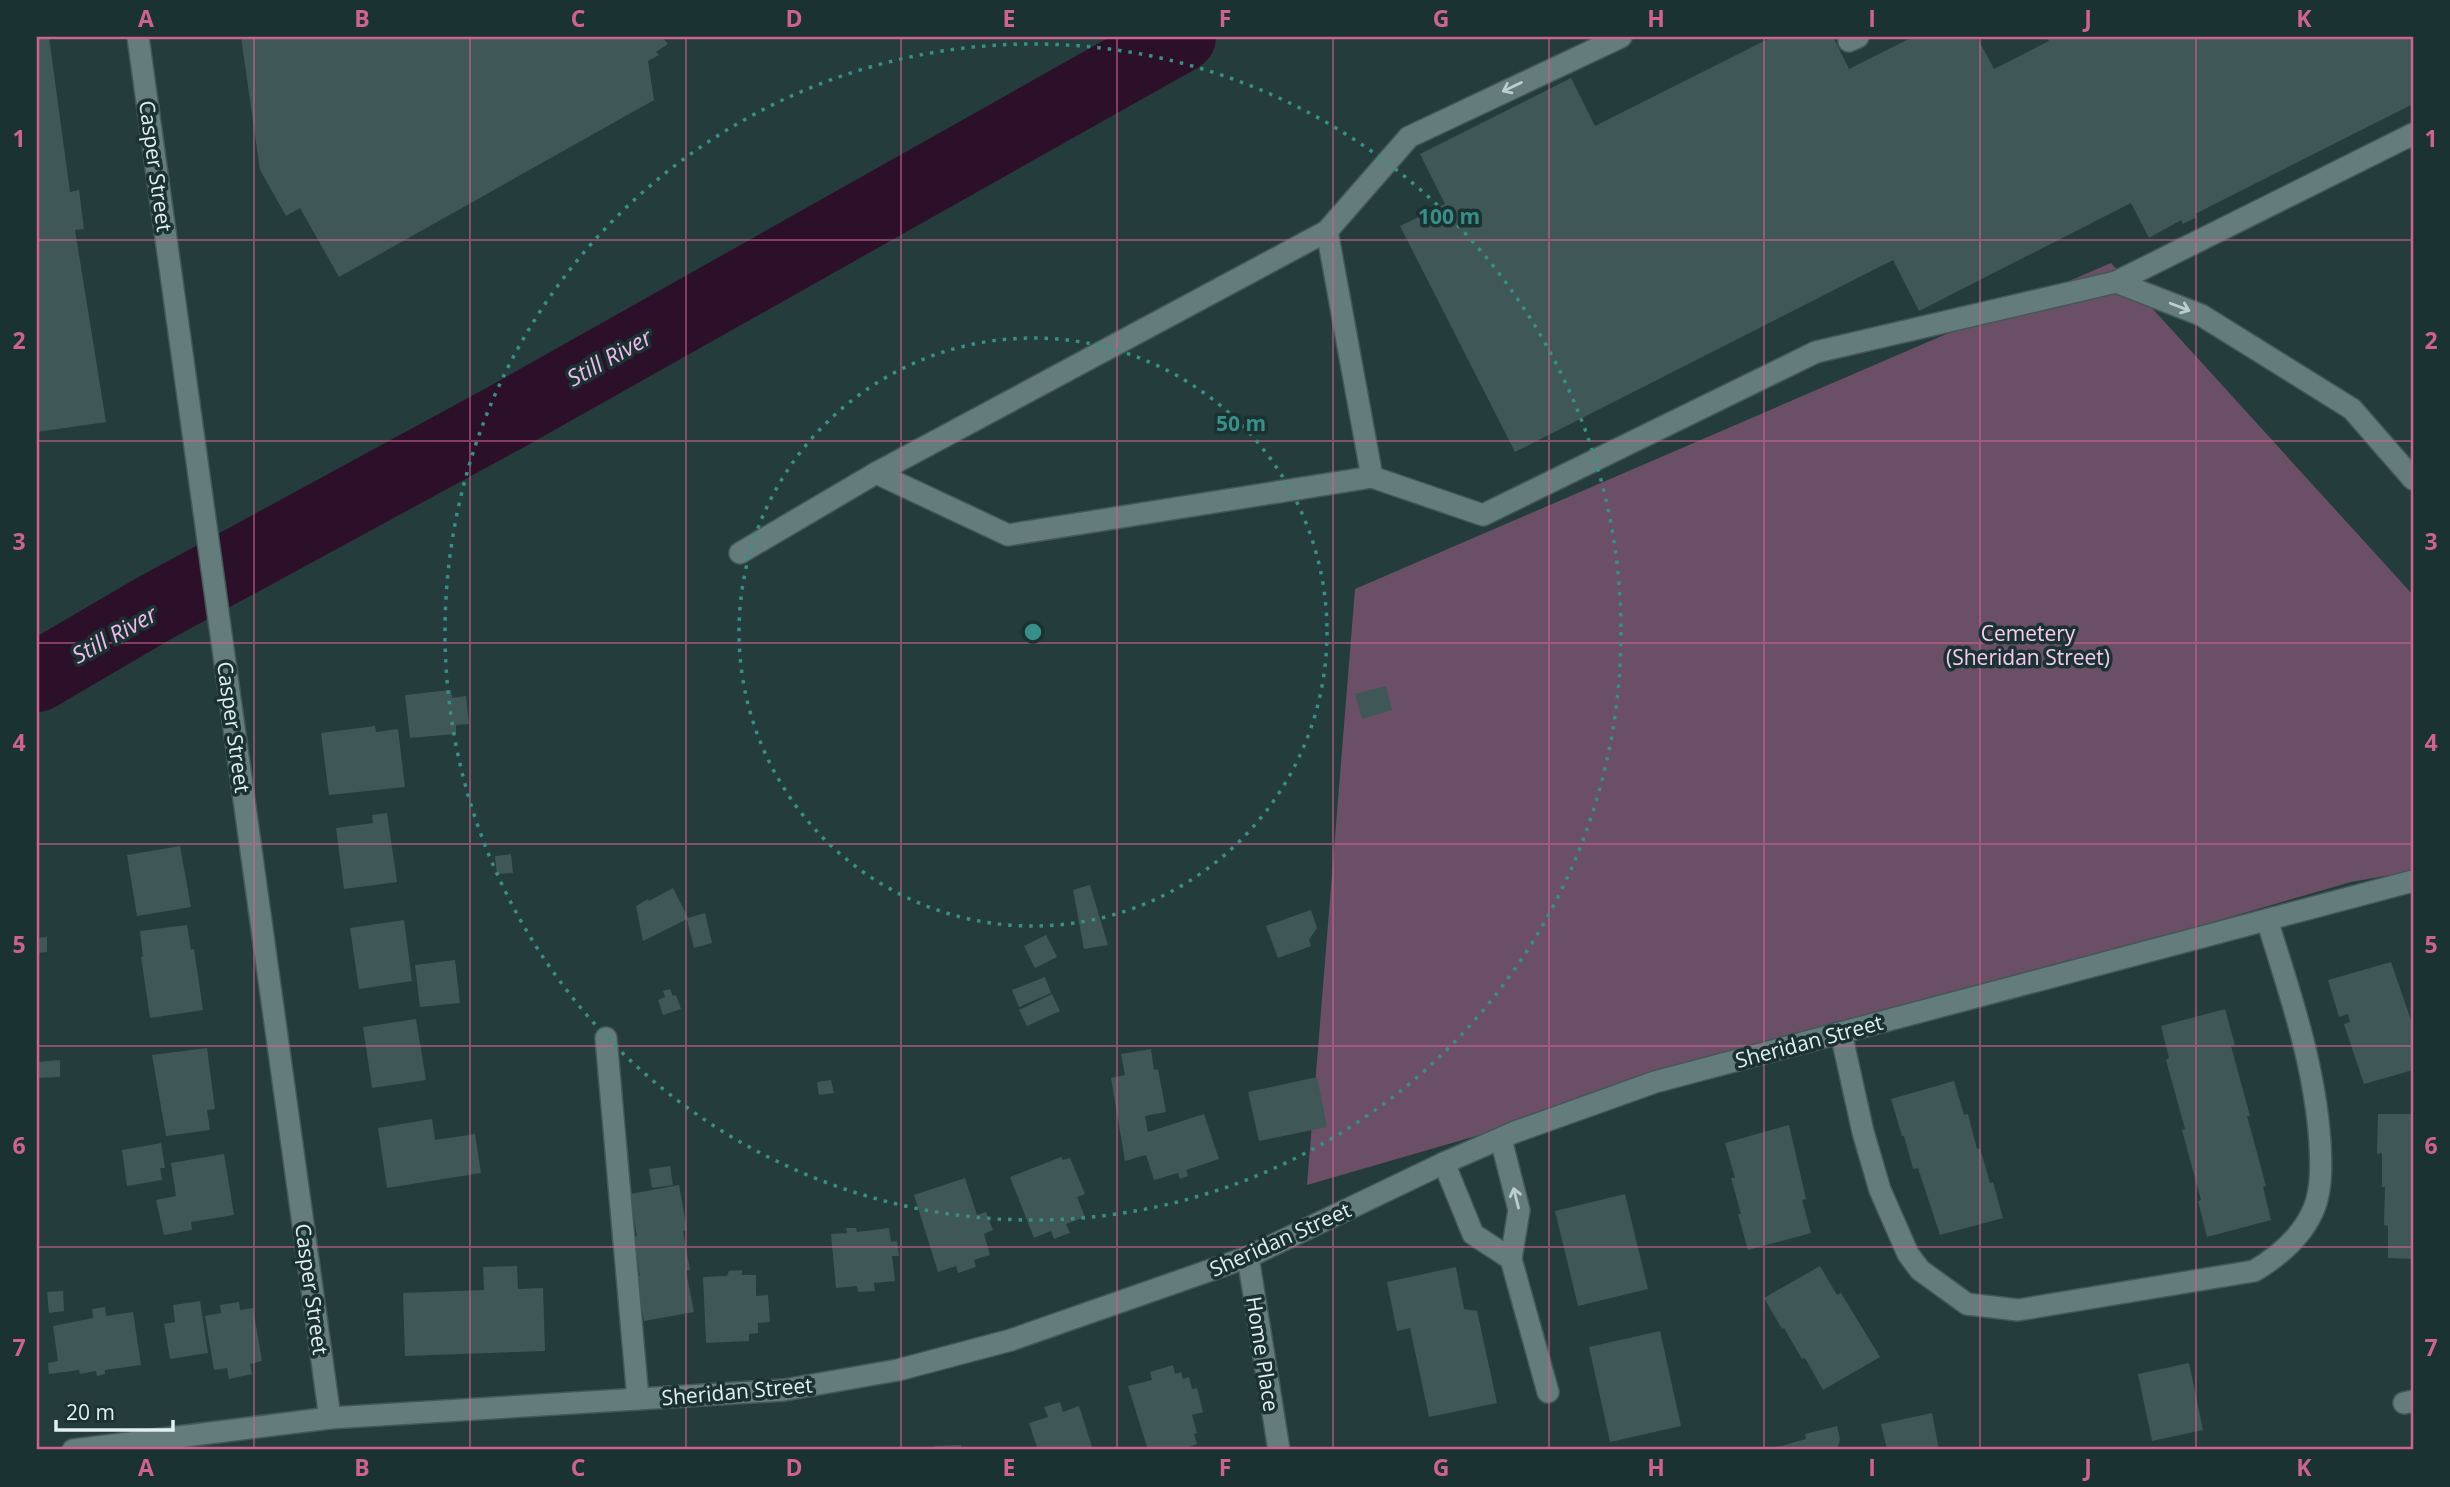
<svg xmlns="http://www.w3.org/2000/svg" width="2450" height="1487" font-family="'Open Sans',sans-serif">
<rect width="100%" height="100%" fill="#253c3c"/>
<!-- green -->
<polygon fill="#6a4f67" points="2111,263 2413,595 2413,871 2351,882 1307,1185 1355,589"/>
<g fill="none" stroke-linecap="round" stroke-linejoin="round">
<!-- river -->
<polyline stroke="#2c102a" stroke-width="70" points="37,677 153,609 508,416 1181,37"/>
</g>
<!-- building -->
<g fill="#3f5756">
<polygon points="37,37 49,37 70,192 79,190 84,229 75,230 106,422 37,432"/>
<polygon points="241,37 630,37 631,39 644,37 646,39 649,37 662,37 668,44 656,52 659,55 648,61 654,100 339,277 300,208 286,216 260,170"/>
<polygon points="1772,37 1833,37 1849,69 1913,37 1977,37 1994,69 2049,41 2047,39 2051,37 2413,37 2413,104 2195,214 2197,217 2183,224 2181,220 2149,238 2131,203 1919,311 1893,260 1515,452 1400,226 1445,204 1420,154 1571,78 1595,126"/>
<polygon points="1386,686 1392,710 1362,719 1355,694"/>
<polygon points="451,690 452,698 466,696 469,724 456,725 456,734 410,738 405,695"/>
<polygon points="375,726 376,732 398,729 405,787 329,795 321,733"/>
<polygon points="387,813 397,882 344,889 336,828 373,823 372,815"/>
<polygon points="180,846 191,907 137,916 127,855"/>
<polygon points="511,854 513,873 497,874 495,856"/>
<polygon points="1090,885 1108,945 1084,949 1073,890"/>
<polygon points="673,888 688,918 705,913 712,943 694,948 687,919 643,941 636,906 648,899 649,901"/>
<polygon points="1311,910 1317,928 1309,940 1311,946 1278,958 1266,926"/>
<polygon points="404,920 412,981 359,989 350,928"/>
<polygon points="187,925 191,950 194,949 203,1010 150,1018 141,957 143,957 140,931"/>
<polygon points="1046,935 1057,957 1035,968 1024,946"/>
<polygon points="47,937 47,952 37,953 37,938"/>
<polygon points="455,960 460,1003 420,1007 415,965"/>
<polygon points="2391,962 2413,1026 2413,1070 2364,1084 2344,1024 2350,1022 2348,1014 2339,1017 2328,980"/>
<polygon points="1045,977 1051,993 1019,1007 1012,990"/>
<polygon points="670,989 673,996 676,995 681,1009 663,1015 658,1000 665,997 663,991"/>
<polygon points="1052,994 1060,1011 1027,1026 1019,1010"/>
<polygon points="2225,1009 2235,1045 2231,1046 2250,1116 2247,1116 2266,1186 2263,1187 2271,1220 2207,1237 2198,1201 2201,1200 2182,1130 2185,1129 2166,1060 2169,1058 2161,1026"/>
<polygon points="416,1019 426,1080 372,1088 363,1027"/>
<polygon points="207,1048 215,1109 207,1110 210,1130 166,1136 152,1055"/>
<polygon points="1151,1049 1154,1070 1158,1069 1166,1112 1145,1116 1148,1132 1204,1114 1219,1159 1186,1170 1188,1176 1180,1179 1178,1173 1154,1180 1146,1155 1125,1161 1111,1078 1125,1075 1121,1054"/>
<polygon points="60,1060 60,1077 37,1078 37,1062"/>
<polygon points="1317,1077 1327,1127 1259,1141 1248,1092"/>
<polygon points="831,1080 834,1093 819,1095 817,1082"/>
<polygon points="1954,1081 1964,1115 1968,1114 1977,1149 1980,1148 1990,1183 1993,1182 2003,1218 1940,1235 1918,1168 1913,1169 1904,1136 1902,1136 1891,1099"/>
<polygon points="2378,1114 2413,1114 2413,1259 2388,1258 2388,1226 2384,1225 2385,1187 2382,1187 2382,1153 2377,1154"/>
<polygon points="432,1119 435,1140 475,1134 481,1173 387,1188 378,1128"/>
<polygon points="1789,1125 1806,1199 1802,1200 1811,1233 1748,1250 1738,1214 1741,1214 1731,1178 1735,1178 1725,1143"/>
<polygon points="161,1143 165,1168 160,1168 162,1180 127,1186 122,1150"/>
<polygon points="224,1154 234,1215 191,1222 192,1230 164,1235 156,1200 176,1196 171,1163"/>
<polygon points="1061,1157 1063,1160 1070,1158 1085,1194 1077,1197 1085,1217 1066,1224 1070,1233 1054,1239 1051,1231 1034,1238 1010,1177"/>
<polygon points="670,1166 673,1185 652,1188 649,1169"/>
<polygon points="965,1178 977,1215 986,1212 993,1230 984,1234 990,1255 974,1260 976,1267 958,1273 956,1266 938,1272 914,1195"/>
<polygon points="679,1185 687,1230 683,1231 690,1270 686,1271 694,1312 644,1321 636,1277 640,1276 633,1237 637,1236 630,1194"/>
<polygon points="1625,1194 1648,1289 1578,1306 1555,1211"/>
<polygon points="846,1228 856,1228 857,1232 889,1228 891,1242 897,1241 899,1256 892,1256 895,1281 874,1283 875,1291 858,1292 857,1286 836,1288 831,1234 847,1233"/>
<polygon points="517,1266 518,1289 543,1288 545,1351 405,1356 403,1293 484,1290 483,1267"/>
<polygon points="1820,1266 1837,1295 1841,1293 1880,1357 1823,1390 1805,1358 1802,1359 1784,1328 1782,1329 1764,1298"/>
<polygon points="1456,1267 1464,1309 1477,1311 1497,1403 1429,1417 1410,1328 1397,1331 1387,1282"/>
<polygon points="742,1270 742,1275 756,1275 756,1296 768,1295 770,1322 758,1323 758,1333 749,1334 749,1341 706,1343 703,1277 727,1276 729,1271"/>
<polygon points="63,1291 64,1311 49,1313 47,1292"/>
<polygon points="200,1301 208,1353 170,1359 164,1324 175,1322 173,1305"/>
<polygon points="239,1302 240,1310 253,1308 262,1361 250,1364 252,1374 229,1379 227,1368 214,1370 205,1316 221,1313 220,1305"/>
<polygon points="105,1307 106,1316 133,1312 141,1365 105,1370 105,1374 97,1376 96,1371 80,1374 79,1370 49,1374 48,1363 58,1361 53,1326 93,1318 92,1309"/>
<polygon points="1660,1331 1681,1426 1610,1442 1589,1347"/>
<polygon points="2189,1363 2203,1430 2152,1441 2138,1374"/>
<polygon points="1173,1365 1175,1374 1181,1372 1183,1379 1189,1377 1192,1389 1197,1388 1203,1412 1192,1415 1197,1433 1194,1434 1197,1444 1181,1450 1148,1450 1128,1386 1152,1380 1150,1372"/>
<polygon points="1060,1402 1063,1412 1079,1406 1093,1450 1038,1450 1029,1423 1048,1417 1044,1407"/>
<polygon points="1932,1413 1939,1450 1887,1450 1881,1424"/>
<polygon points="1837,1426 1840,1439 1837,1450 1774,1450 1773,1448 1806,1439 1805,1434"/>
<polygon points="961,1445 961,1450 935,1450 935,1446"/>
</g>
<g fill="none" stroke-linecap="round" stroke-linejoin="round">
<!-- minor casing -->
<g stroke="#445858" stroke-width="24">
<g id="minor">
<polyline points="138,37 330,1418"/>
<polyline points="1849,41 1858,37"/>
<polyline points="2116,282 2201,315 2352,409 2413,479"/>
<polyline points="876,473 1008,535 1372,477 1327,231"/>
<polyline points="1372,477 1483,515 1816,352 2116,282 2413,134"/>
<polyline points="740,553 876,473 1327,231 1409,137 1621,37"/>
<path d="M1841,1033L1863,1132L1880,1190L1908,1254L1920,1270L1967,1304L2018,1310L2254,1271C2281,1255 2304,1235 2315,1206C2322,1185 2321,1164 2320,1143C2315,1066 2290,993 2267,920"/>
<polyline points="606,1038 638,1399"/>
<polyline points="1501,1139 1519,1210 1511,1259 1548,1392"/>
<polyline points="1444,1163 1473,1234 1511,1259"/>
<polyline points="1248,1257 1279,1450"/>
<polyline points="2404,1403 2413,1401"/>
<polyline points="73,1450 330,1418 784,1390 898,1370 1011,1340 1248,1257 1444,1163 1515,1132 1655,1082 2413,881"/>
</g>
</g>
<!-- minor -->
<use href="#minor" stroke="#647d7c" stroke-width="21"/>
</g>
<!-- one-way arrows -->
<defs><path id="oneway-shaft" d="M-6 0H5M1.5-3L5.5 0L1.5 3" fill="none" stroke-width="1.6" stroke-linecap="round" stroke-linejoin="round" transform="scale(1.75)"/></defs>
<g stroke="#bccecc">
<use href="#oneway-shaft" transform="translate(1512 87) rotate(154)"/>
<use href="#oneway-shaft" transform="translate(2180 307) rotate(21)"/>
<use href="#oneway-shaft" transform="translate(1516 1198) rotate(-104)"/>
</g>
<!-- grid -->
<path fill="none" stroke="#cd648f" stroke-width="2" stroke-opacity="0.55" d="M254,37V1450M470,37V1450M686,37V1450M901,37V1450M1117,37V1450M1333,37V1450M1549,37V1450M1764,37V1450M1980,37V1450M2196,37V1450M37,240H2413M37,441H2413M37,643H2413M37,844H2413M37,1046H2413M37,1247H2413"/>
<!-- distance rings -->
<g fill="none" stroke="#398e88" stroke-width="3.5" stroke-dasharray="3.5 7">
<circle cx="1033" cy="632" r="294"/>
<circle cx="1033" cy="632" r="588"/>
</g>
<g text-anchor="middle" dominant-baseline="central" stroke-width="7" stroke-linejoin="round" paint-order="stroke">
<!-- street labels -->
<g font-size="21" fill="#e2f0ef" stroke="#1b3232">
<text transform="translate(156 166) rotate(82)">Casper Street</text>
<text transform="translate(234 727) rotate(82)">Casper Street</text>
<text transform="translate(1809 1041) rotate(-15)">Sheridan Street</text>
<text transform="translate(1280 1239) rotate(-24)">Sheridan Street</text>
<text transform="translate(312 1289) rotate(82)">Casper Street</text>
<text transform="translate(1263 1354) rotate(81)">Home Place</text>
<text transform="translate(737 1391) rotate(-5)">Sheridan Street</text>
</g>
<!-- park labels -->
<g font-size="21" fill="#f9cbf4" stroke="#1b3232">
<text x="2028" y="633">Cemetery<tspan x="2028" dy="24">(Sheridan Street)</tspan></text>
</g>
<!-- water labels -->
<g font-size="23" font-style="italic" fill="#f2b9ec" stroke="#1b3232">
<text transform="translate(609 357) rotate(-29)">Still River</text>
<text transform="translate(114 634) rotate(-29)">Still River</text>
</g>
</g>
<circle cx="1033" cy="632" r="10" fill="#398e88" stroke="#1b3232" stroke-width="3.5"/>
<g font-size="21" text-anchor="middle" font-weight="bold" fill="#398e88" stroke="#1b3232" stroke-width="7" stroke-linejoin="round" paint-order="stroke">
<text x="1449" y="224">100 m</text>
<text x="1241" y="431">50 m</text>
</g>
<!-- border -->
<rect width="2450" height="1487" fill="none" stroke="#1b3232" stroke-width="77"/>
<!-- scale -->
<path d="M56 1420v10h117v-10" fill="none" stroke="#e2f0ef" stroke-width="3.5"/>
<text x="66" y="1420" font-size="21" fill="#e2f0ef" stroke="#1b3232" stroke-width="5" paint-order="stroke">20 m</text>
<rect x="38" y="38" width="2374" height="1410" fill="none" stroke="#cd648f" stroke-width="2.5"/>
<g font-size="23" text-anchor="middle" font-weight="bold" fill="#cd648f">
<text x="146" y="27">A</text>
<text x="362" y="27">B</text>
<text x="578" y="27">C</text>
<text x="794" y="27">D</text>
<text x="1009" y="27">E</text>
<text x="1225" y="27">F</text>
<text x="1441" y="27">G</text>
<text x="1656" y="27">H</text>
<text x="1872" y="27">I</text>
<text x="2088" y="27">J</text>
<text x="2304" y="27">K</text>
<text x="19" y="147">1</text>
<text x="2431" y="147">1</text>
<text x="19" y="349">2</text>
<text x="2431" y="349">2</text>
<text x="19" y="550">3</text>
<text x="2431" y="550">3</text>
<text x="19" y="751">4</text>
<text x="2431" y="751">4</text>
<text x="19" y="953">5</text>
<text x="2431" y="953">5</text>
<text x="19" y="1154">6</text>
<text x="2431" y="1154">6</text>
<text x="19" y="1356">7</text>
<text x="2431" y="1356">7</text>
<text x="146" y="1476">A</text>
<text x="362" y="1476">B</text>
<text x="578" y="1476">C</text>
<text x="794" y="1476">D</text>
<text x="1009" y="1476">E</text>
<text x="1225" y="1476">F</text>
<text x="1441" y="1476">G</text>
<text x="1656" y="1476">H</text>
<text x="1872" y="1476">I</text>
<text x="2088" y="1476">J</text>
<text x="2304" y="1476">K</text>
</g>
</svg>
